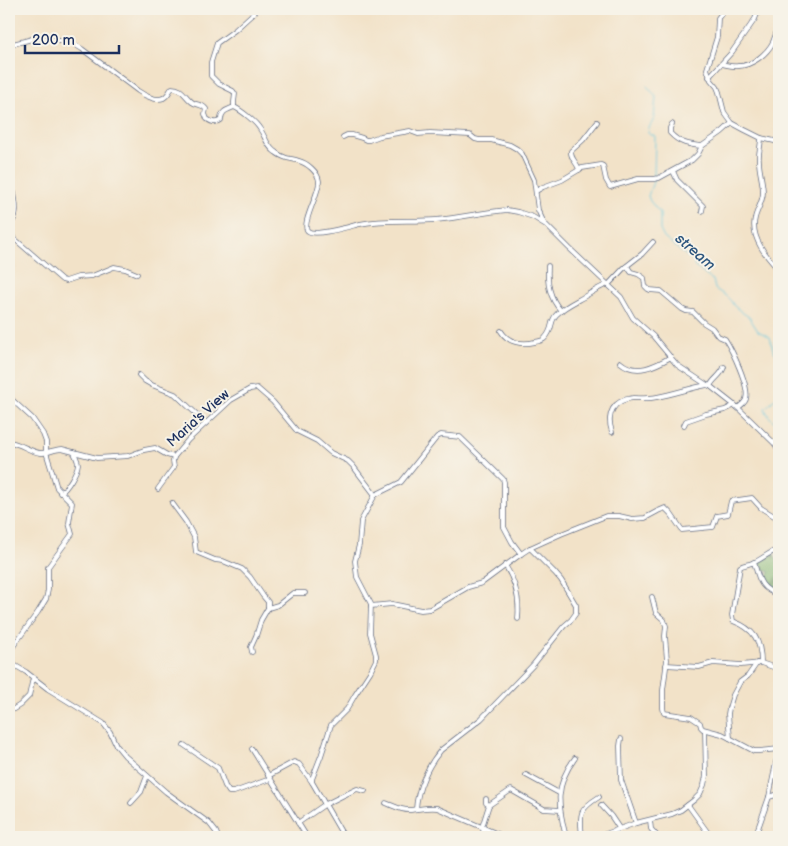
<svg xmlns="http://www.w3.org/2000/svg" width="788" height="846" font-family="'Balsamiq Sans',sans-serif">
<defs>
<pattern id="forest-firs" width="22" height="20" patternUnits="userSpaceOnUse" patternTransform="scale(1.25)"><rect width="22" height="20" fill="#80b36e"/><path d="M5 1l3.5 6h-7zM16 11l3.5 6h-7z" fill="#68925e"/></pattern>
</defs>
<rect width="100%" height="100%" fill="#f7f3e8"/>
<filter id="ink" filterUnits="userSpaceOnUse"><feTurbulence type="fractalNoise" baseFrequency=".02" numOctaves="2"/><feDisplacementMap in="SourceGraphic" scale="10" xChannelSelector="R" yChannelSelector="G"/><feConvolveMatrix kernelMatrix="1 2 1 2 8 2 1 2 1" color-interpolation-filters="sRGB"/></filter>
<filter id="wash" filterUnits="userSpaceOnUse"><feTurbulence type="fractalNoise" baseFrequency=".0096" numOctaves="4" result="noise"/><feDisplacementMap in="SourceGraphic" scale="20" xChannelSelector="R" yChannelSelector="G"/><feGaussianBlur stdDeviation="1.12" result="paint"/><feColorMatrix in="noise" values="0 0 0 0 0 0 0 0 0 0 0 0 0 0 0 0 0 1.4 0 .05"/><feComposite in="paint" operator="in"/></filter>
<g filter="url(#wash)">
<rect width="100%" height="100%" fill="#f2e2c8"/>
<!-- forest -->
<polygon fill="url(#forest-firs)" stroke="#4e7166" points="774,553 779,566 779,587 773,587 767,580 768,576 770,572 763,570 760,562"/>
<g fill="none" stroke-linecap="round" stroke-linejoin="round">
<!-- stream -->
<g stroke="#61c6df" stroke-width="1">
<path d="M647,86L656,97L654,119L649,128L648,133L650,135H654L655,137L654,179L648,196L650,201L660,213V230L664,238L687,256L694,263L695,267C702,271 706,277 713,280L715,289L726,296L731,301L734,306L743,313L749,317L758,331L770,337L773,350L779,357"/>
<path d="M779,395L765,408C767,415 772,421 779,424"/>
</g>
</g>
</g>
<g filter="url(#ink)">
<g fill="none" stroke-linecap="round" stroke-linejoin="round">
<!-- minor casing -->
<g stroke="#666e83" stroke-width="5.5">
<g id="minor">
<polyline points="725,9 718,18 717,37 707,69 711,80 717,87 719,92 724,112 732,123 745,130 761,138 779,142"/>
<path d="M9,45L36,38H42L58,41H69L82,49L138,91C145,96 160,104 167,95C169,93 170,90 172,88C183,88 184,96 192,102C197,106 201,103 206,109L205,114L207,119C211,122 216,124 221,120C221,111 227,110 234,107C241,110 256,122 260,129C265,136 267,146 274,151C277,153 280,156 284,157C288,159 294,159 299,161C307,163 318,172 319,181C320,193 300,225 308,231C315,237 351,226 360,224C385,219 411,222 436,220C460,218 483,212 507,210L518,212L533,217L546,225L569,248L621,297L633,318L653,336L677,365L707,385L710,386L738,408L774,443L779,450"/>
<path d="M722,64C727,65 732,67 738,66C752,66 767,54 773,42C776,35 778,28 779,22"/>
<polyline points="709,77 732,52 755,19 759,9"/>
<polyline points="234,107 234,102 235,94 233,91 219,84 211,76 211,62 217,43 235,30 258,9"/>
<path d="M672,124L670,128V133C679,143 689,145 702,146"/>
<polyline points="343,137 347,135 352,135 362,138 366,140 369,140 380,136 410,131 418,134 430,133 470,135 475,139 479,140 491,140 510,145 517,149 522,154 534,180 538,210 544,223"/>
<path d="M761,138C761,146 758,153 759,161C759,171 763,182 763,192C763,202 757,209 755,218C750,238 767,257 779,270"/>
<path d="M579,170C578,163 570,159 571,151L583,140L597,122"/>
<polyline points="673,171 677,180 703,206 702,211"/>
<path d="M9,176C12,185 18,206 15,216C14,220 11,223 9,227"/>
<polyline points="536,191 543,187 562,180 582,168 601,165 603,166 606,180 610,187 638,179 654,179 659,178 692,160 698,154 702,146 722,132 732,123"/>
<polyline points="9,234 62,280 66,281 78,277 92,276 114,267 125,269 137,274"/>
<path d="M548,266C547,283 549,297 561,311"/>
<path d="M627,266L631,272L638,274L644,278L645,286L648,289L650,290L661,291L682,309L686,311L693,312L704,323L712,328L718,336L725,339C732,350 750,387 746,399C745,403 741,405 738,408"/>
<polyline points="608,285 624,268 642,254 653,242"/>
<path d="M501,331C508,343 522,345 535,342C539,341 543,341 545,338C554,329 549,321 557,314C565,306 577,301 587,295C594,291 600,287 608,284"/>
<path d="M620,362C636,376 655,366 671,357"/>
<polyline points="139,375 145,381 152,385 175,394 206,423"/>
<path d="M710,386C714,378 722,375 724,367"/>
<polyline points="684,425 686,421 706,414 725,410 735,405"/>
<path d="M612,432C606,414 613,400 633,398C641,398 649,399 657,397C674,394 690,388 707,385"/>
<path d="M9,442C20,443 32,453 41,453C48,453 55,449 62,449L97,458L128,456L144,450L155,448L167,455L174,457L188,440L231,400L250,389L257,388L273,402L297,431L317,441L331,453L348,461L353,466L375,495L361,521L359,545L355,561L357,577L371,604L370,633L376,655V660L370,672L355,695L347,709L331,725L321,756L312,779V782L344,837"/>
<polyline points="158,489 174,467 173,461 174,457"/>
<path d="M60,493C67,489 77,472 78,464C78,460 75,456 74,452"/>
<polyline points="375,495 401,482 437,437 441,435 460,437 503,479 504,482 504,527 512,542 521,554"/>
<polyline points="172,503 186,522 194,537 196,552 215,560 223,561 242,569 250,577 263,596 268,602 268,608 261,620 256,636 251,647 252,652"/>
<path d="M754,562C759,580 760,589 779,595"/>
<path d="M505,565C516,582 520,599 518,619"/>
<polyline points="652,597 656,613 664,620 666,626 665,636 667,660 663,690 663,708 664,713 691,717 700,723 701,727 703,729 722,734 754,751 759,751 779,749"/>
<polyline points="371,606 392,604 421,610 430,609 468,587 482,583 521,554 530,548 561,534 606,516 619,516 632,519 645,518 658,511 665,508 671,514 682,530 713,527 717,516 728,514 731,501 752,498 761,508 779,519"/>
<polyline points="268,608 278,605 293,593 305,593"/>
<polyline points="9,652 38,612 46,599 48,590 48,567 72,534 69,523 72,503 57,488 46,452 46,442 43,434 32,418 9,397"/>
<polyline points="9,662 26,672 48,689 103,723 110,732 116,745 125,756 166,792 209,823 216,832 218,837"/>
<path d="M761,663C761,640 754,629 733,621L732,615L740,567C744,564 747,565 752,563C762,560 769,551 779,550"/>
<polyline points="666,665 699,667 713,663 741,665 761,663 779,669"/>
<polyline points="9,712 20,705 29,696 33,678"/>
<polyline points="730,738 728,714 729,708 733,695 740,682 748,676 757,663"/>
<polyline points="621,739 620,746 621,780 636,823"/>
<polyline points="184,745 218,768 225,786 229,792 234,792 270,779"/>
<polyline points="252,749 307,837"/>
<polyline points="526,775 559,793"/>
<polyline points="268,776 294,762 299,764 312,782"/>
<polyline points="769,797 779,794"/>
<polyline points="486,799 486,803 489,805 511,790 544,809 560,810"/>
<polyline points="131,803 141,792 147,776"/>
<path d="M386,803C394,806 402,811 411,810C420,809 427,807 437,808L505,837"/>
<polyline points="601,805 611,816 619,828"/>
<polyline points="688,805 711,837"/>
<path d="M416,809C417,789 428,765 441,750L481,719L533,665L564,626L571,620L576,613V605L561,580L555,573L530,548"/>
<polyline points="650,820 651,829 658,837"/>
<polyline points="298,823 324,805 342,796 357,789 365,791"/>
<polyline points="482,827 489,805"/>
<polyline points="481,837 484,828"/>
<path d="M566,837C558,806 554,786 575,758"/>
<path d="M582,837C580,814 578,810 599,797"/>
<polyline points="592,837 600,836 636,823 672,814 681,810 694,800 700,794 704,785 706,776 705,730"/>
<polyline points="755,837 769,797 779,748"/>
</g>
</g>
<!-- minor -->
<use href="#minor" stroke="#fff" stroke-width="4"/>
</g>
</g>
<g text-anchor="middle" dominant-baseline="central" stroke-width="4" stroke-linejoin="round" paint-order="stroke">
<!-- street labels -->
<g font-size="14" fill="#1b2f5e" stroke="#f7f3e8">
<text transform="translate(198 418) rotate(-42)">Maria's View</text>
</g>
<!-- water labels -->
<g font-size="15" font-style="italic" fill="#2c557e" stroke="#f7f3e8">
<text transform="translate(695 252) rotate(41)">stream</text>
</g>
</g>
<!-- margin -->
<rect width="788" height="846" fill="none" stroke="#f7f3e8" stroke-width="30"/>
<!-- scale -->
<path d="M25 45v8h94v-8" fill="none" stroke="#1b2f5e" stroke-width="2.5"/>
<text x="32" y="45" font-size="15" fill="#1b2f5e" stroke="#f7f3e8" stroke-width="4" paint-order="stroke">200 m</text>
</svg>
